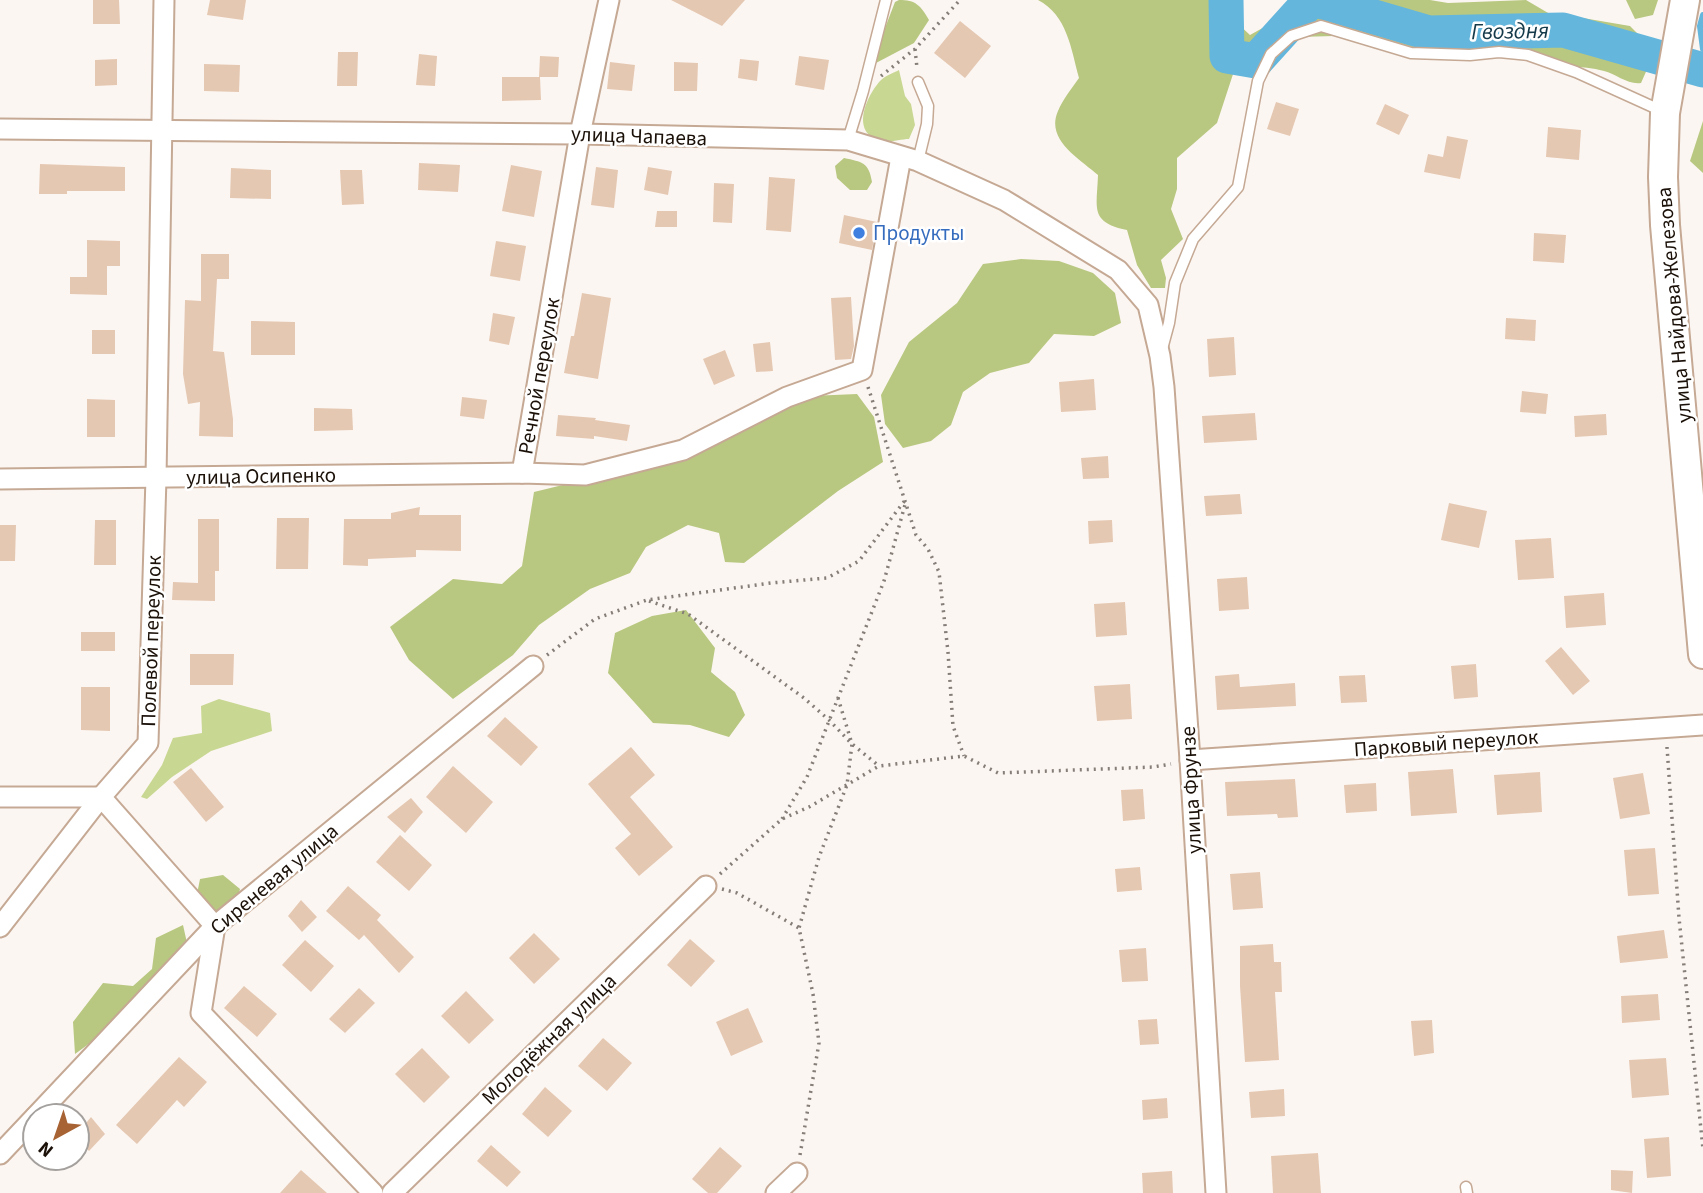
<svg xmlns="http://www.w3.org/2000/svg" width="1703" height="1193" font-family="'Source Sans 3',sans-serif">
<rect width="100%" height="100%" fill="#fcf6f2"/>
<!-- green -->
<g fill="#c8d792">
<path d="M899,70L905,96L911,104L915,125L909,139C901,139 889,143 881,141C850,133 866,97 880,81C885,76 893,73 899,70Z"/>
<polygon points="219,699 270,713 272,731 211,751 172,777 147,799 141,797 162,765 173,738 202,733 201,706"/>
</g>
<!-- forest -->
<g fill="#b8c880">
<path d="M899,0C916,0 920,5 929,20L914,43L876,63L880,41L895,2Z"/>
<path d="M1038,0H1239L1235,21L1250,35L1279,19L1296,0H1430L1448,3L1526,0L1555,17H1577L1630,26L1645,41L1649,65L1641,83C1628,85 1616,74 1604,71C1585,66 1568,66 1549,68L1517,46L1434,50L1334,36L1298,37L1263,61L1236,65L1217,123L1177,158V189L1171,209L1183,239L1161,260L1166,278L1165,288H1151L1137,265L1127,230C1089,222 1097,208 1098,175C1080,159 1045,140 1058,111C1063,99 1072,88 1079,78C1071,48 1067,15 1038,0Z"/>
<polygon points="1626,0 1658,0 1653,15 1635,19"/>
<polygon points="1703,121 1703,173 1690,161"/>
<path d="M844,158C862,162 869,162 872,182L867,190H850L837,178L835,166Z"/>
<polygon points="1021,259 1059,261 1093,273 1115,293 1121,323 1094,336 1054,334 1029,363 990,373 963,392 951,425 931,441 903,448 885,424 881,395 909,342 957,303 983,264"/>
<polygon points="857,394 874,417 883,462 838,491 744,563 725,562 719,533 688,525 646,547 630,573 590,589 539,625 513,655 453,699 409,660 390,627 453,579 502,584 522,566 534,492 624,470 810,396"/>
<polygon points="686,610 715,648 711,672 735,692 745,715 729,737 690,725 653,723 608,673 615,633 652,616"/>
<polygon points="223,875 240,889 237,901 217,915 196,899 200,879"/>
<polygon points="183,925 187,943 116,1024 75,1054 73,1022 103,983 133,986 152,969 156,938"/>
</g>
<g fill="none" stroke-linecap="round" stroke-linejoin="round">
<!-- stream -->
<polyline stroke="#64b6dc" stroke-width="6" points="1703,15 1700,26 1703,49"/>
<!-- river -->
<g stroke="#64b6dc" stroke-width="35">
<polyline points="1226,0 1227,56 1256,61 1311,0"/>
<polyline points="1316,0 1429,33 1563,30 1703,70"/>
</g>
</g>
<!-- building -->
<g fill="#e5c8b2">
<polygon points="93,0 119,0 120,24 93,24"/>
<polygon points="210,0 246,0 243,20 207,15"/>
<polygon points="671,0 745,0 722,26"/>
<polygon points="960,21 991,46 965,78 934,53"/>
<polygon points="338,52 358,52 357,86 337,86"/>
<polygon points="419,54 437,56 435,86 416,85"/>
<polygon points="540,56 559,57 558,77 540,77 541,100 502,101 502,77 539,77"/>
<polygon points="799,56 829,60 824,90 795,85"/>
<polygon points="117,59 117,85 95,86 95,60"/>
<polygon points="740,59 759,61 757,81 738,78"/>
<polygon points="610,62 635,65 632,91 607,89"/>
<polygon points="674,62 698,63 697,91 674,91"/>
<polygon points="204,64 240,65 239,92 204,91"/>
<polygon points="1276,102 1299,109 1290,136 1267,129"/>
<polygon points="1385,104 1409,115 1399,135 1376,124"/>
<polygon points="1548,127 1581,130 1579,160 1546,157"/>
<polygon points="1447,136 1468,140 1460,179 1424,172 1428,154 1443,157"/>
<polygon points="419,163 460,165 458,192 418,190"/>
<polygon points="40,164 125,167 125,191 67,191 67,194 39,194"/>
<polygon points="511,165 542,171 534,217 502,211"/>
<polygon points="596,167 618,170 614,208 591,205"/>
<polygon points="648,167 672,171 668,195 644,190"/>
<polygon points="231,168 271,170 271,199 230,198"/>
<polygon points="340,170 362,170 364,204 342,205"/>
<polygon points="769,177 795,179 791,232 766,230"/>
<polygon points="714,183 734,184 732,223 713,222"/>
<polygon points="657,211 677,211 677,227 655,227"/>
<polygon points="844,215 877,222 872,250 839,243"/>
<polygon points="1534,233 1566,235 1564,263 1533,261"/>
<polygon points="87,240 120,241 120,266 107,266 107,295 70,294 70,277 87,277"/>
<polygon points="496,241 526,246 520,281 490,276"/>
<polygon points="201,254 229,254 229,279 217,279 213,351 224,352 233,419 233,437 199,436 200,402 188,404 183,374 185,300 201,301"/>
<polygon points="582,293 611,298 598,379 564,373 571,336 574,336"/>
<polygon points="851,297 854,346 851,359 835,360 831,298"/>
<polygon points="493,313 515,317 509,345 489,341"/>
<polygon points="1506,318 1536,320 1535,341 1505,339"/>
<polygon points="251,321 295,322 295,355 251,355"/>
<rect x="92" y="330" width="23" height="24"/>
<polygon points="1234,337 1236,375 1209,377 1207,339"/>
<polygon points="770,342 773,371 756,372 753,344"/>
<polygon points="725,350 735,376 714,385 703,359"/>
<polygon points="1094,379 1096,410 1061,412 1059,382"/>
<polygon points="1522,391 1548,394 1546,414 1520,412"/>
<polygon points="462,397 487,400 484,419 460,416"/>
<polygon points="87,399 115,400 115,437 87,437"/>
<polygon points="314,408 352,409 353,430 314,431"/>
<polygon points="1255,413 1257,440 1204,443 1202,416"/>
<polygon points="1606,414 1607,435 1575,437 1574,416"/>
<polygon points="558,415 596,418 595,420 630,425 627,441 594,436 594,439 556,436"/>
<polygon points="1108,456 1109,478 1083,479 1081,458"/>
<polygon points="1240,494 1242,514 1206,516 1204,496"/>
<polygon points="1449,503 1487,511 1479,548 1441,540"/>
<polygon points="420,507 419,515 461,515 461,551 416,550 416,557 368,559 368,566 343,565 344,519 391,519 391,513"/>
<polygon points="277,518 309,518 308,569 276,569"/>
<polygon points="198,519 219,519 219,571 215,571 215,601 172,600 173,582 198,583"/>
<polygon points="95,520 116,520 116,565 94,565"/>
<polygon points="1112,520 1113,542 1089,544 1088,521"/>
<polygon points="0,525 16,525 15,561 0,561"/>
<polygon points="1551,538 1554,578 1518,580 1515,540"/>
<polygon points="1247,577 1249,609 1219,611 1217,579"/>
<polygon points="1604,593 1606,625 1566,628 1564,596"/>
<polygon points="1125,602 1127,635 1096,637 1094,604"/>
<rect x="81" y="632" width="34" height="19"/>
<polygon points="1561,647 1590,681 1573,695 1545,661"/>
<polygon points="190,654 234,654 233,685 190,685"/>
<polygon points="1476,664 1478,697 1454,699 1451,666"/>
<polygon points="1239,674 1240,687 1295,683 1296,706 1217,710 1215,676"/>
<polygon points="1365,675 1367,702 1341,703 1339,676"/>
<polygon points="1130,684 1132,719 1097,721 1094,686"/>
<polygon points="81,687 110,687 110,731 81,730"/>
<polygon points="505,717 538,747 521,766 487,736"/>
<polygon points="631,747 655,775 630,797 673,847 639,876 615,848 631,834 588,784"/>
<polygon points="453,766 493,802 466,833 426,797"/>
<polygon points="191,768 224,807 206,822 173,782"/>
<polygon points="1453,769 1457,813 1411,816 1408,772"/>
<polygon points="1540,772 1542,812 1497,815 1494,775"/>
<polygon points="1643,773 1650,814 1620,819 1613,778"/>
<polygon points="1295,779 1298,817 1278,818 1277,814 1227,816 1225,782"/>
<polygon points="1376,783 1377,811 1346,813 1344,785"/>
<polygon points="1143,789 1145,819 1123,821 1121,790"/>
<polygon points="411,798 423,812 405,833 387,817"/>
<polygon points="400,835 432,865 409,891 376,862"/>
<polygon points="1655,848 1659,894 1628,896 1624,850"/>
<polygon points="1140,867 1142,890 1117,892 1115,869"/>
<polygon points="1260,872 1263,908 1233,910 1230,874"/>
<polygon points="348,886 381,915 377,920 414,957 399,973 364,935 359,940 326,911"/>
<polygon points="301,900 317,917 302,932 288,916"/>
<polygon points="1664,930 1668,958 1620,963 1617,936"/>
<polygon points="534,933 560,959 534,984 509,958"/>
<polygon points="690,939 715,961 691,987 667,965"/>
<polygon points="305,940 334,966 311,992 282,965"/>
<polygon points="1273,944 1274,962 1281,962 1282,992 1275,992 1279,1060 1245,1062 1240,986 1240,946"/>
<polygon points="1146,948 1148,981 1122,982 1119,950"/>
<polygon points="244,986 277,1014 257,1037 224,1008"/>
<polygon points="359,988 375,1003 345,1033 329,1019"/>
<polygon points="466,991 494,1020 469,1044 441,1016"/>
<polygon points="1658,994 1660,1020 1622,1023 1621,996"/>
<polygon points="748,1008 763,1042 731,1056 716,1022"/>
<polygon points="1157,1019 1159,1044 1140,1045 1138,1020"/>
<polygon points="1432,1020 1434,1053 1414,1056 1411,1021"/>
<polygon points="603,1038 632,1063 607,1091 578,1066"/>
<polygon points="422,1048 450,1077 424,1103 395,1074"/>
<polygon points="179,1057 207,1082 184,1107 177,1100 137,1144 116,1125"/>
<polygon points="1666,1058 1669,1095 1632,1098 1629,1060"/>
<polygon points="545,1087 572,1111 548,1137 522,1114"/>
<polygon points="1284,1089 1285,1116 1251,1118 1249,1092"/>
<polygon points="1167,1098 1168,1118 1143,1120 1142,1100"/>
<polygon points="91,1117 105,1134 89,1151 77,1139 77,1134"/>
<polygon points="1669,1137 1671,1176 1647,1178 1644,1139"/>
<polygon points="491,1145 521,1172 507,1187 477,1161"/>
<polygon points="720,1147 742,1166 717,1193 708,1193 692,1179"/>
<polygon points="1318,1153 1321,1193 1273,1193 1271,1156"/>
<polygon points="301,1170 327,1193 280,1193"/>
<polygon points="1611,1170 1633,1171 1632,1193 1611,1190"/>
<polygon points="1172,1171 1173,1193 1143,1193 1142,1173"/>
</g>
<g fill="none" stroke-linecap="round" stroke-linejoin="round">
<!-- lane casing -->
<g stroke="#c5a994" stroke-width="13">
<g id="lane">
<polyline points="848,140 863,91 886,0"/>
<polyline points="918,161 927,124 928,106 918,82"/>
<polyline points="1162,349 1169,323 1175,283 1193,239 1238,187 1258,81 1271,54 1291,36 1321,26 1411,53 1470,55 1499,52 1528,55 1576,72 1662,111"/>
<polyline points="1466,1187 1467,1193"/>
</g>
</g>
<!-- street casing -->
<g stroke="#c5a994" stroke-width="23">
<g id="street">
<polyline points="164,0 156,478 148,743 101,797 215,926 201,1013 373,1193"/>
<polyline points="0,129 580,134 848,140 918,161 1004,200 1118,270 1148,305 1160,356 1164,387 1190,760 1216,1193"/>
<polyline points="522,473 580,134 609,0"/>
<polyline points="0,479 522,473 585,475 683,450 787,397 862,370 901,157"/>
<polyline points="1190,760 1703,725"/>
<polyline points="0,797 101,797"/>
<polyline points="0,927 101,797"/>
<polyline points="36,1116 215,926 533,666"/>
<polyline points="0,1154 35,1117"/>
<polyline points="392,1193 706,886"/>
<polyline points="776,1193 797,1173"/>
</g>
</g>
<!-- secondary casing -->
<g stroke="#c5a994" stroke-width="32">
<polyline id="secondary" points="1685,0 1665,113 1663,177 1665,225 1703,654"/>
</g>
<!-- path -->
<g stroke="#857d77" stroke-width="3.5" stroke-dasharray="2 5" stroke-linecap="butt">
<polyline points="915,49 917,68"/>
<polyline points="881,76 915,49 960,0"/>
<polyline points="868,387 916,535 928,549 939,572 948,652 953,726 964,756"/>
<polyline points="649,601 688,614 804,698 829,720 852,744 879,766"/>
<polyline points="547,655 595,619 647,600 771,583 827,578 859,561 906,499"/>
<polyline points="1667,747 1679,918 1703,1149"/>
<polyline points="782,819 807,777 884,581 906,501"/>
<polyline points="720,874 782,819 809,807 879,766 964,756 998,773 1153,767 1171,764"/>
<polyline points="722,889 737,893 799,928"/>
<polyline points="800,1155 819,1043 813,994 799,928 819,857 847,785 852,744 838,698"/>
</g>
<!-- lane -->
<use href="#lane" stroke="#fff" stroke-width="10"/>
<!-- street -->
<use href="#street" stroke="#fff" stroke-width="19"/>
<!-- secondary -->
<use href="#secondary" stroke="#fff" stroke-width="28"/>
</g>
<!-- markers -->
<circle fill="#3f7fe0" stroke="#fff" stroke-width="2.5" cx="859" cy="233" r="7"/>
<g text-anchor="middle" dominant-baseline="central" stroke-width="5" stroke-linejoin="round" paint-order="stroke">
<!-- street labels -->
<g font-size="21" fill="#1b1109" stroke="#fff">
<text transform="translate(639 136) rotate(2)">улица Чапаева</text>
<text transform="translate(1674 305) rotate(-95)">улица Найдова-Железова</text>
<text transform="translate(539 376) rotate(-80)">Речной переулок</text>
<text transform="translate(261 476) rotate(-1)">улица Осипенко</text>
<text transform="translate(151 641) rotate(-88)">Полевой переулок</text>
<text transform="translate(1446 743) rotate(-4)">Парковый переулок</text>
<text transform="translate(1191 790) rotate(-93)">улица Фрунзе</text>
<text transform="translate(274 879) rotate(-40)">Сиреневая улица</text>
<text transform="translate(549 1039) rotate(-44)">Молодёжная улица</text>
</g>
<!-- shop labels -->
<g font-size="21" fill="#366cbe" stroke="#fff" text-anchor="start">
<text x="873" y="233">Продукты</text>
</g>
<!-- water labels -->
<g font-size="23" font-style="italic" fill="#153a4a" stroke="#fff">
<text transform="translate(1510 31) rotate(-1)">Гвоздня</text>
</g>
</g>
<!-- north arrow -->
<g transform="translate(56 1137) rotate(220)"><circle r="33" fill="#ffffff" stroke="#a4a09d" stroke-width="2"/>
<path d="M0-5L12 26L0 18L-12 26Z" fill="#a76333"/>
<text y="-10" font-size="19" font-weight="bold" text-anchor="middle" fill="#1b1109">N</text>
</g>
</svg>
